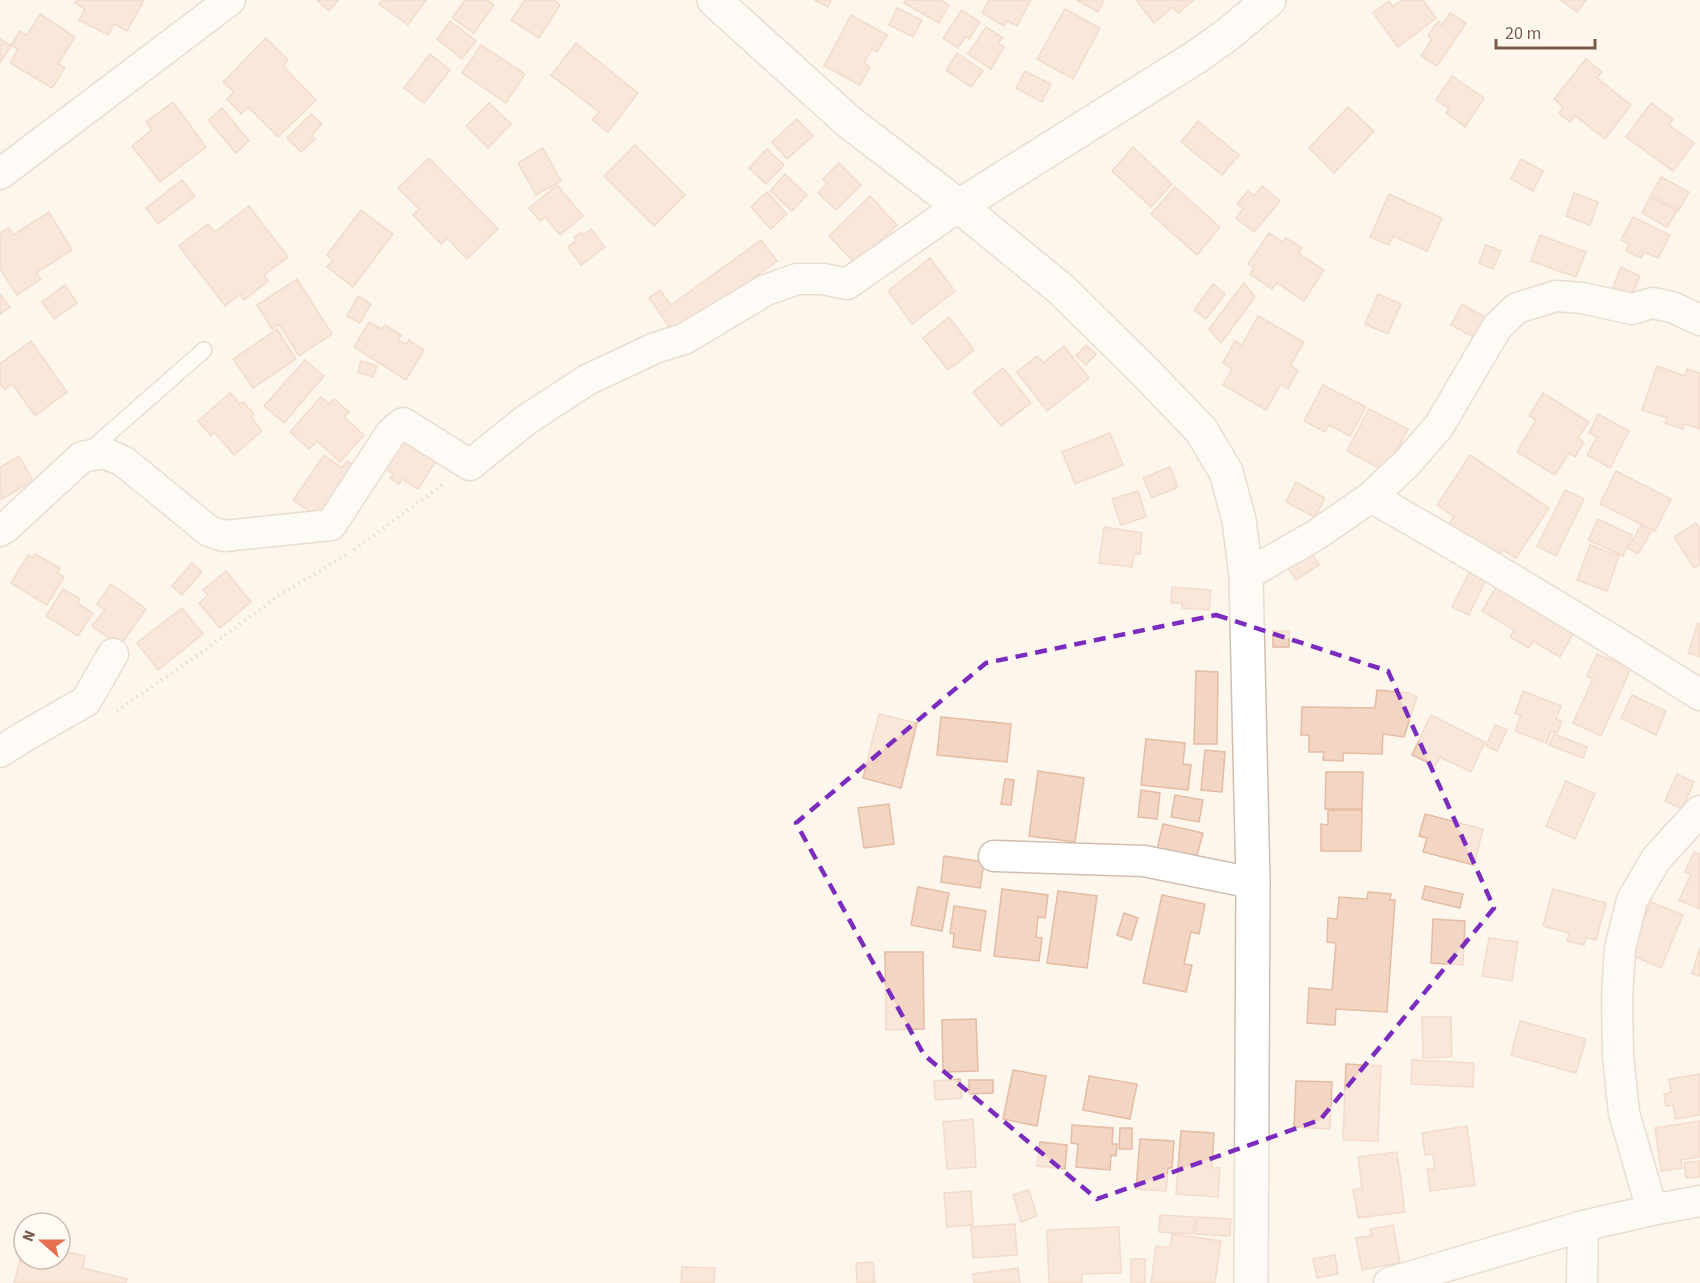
<svg xmlns="http://www.w3.org/2000/svg" width="1700" height="1283" font-family="'Source Sans 3',sans-serif">
<rect width="100%" height="100%" fill="#fdf6ec"/>
<!-- building -->
<g fill="#f3d5c3" stroke="#e6bba3" stroke-width="1.5">
<polygon points="77,0 144,0 127,31 114,24 108,35 79,20 85,9 75,3"/>
<polygon points="317,0 338,0 329,11"/>
<polygon points="382,0 426,0 408,25 379,4"/>
<polygon points="465,0 487,0 494,5 474,33 452,18"/>
<polygon points="525,0 554,0 560,5 539,38 511,20"/>
<polygon points="814,0 831,0 828,7"/>
<polygon points="906,0 941,0 949,5 939,23 904,3"/>
<polygon points="989,0 1031,0 1017,26 1007,21 1004,26 982,13"/>
<polygon points="1077,0 1104,0 1098,12"/>
<polygon points="1136,0 1194,0 1178,13 1173,7 1154,23"/>
<polygon points="1402,0 1423,0 1436,18 1398,47 1373,13 1389,1 1393,7"/>
<polygon points="1561,0 1586,0 1577,12"/>
<polygon points="897,8 922,20 913,37 889,25"/>
<polygon points="1065,9 1100,28 1073,79 1037,59"/>
<polygon points="962,10 980,22 969,39 966,36 958,48 943,38"/>
<polygon points="1450,13 1466,23 1437,66 1421,56 1432,39 1428,36 1438,21 1442,25"/>
<polygon points="40,14 75,37 58,64 65,68 52,88 10,63 18,49 11,45 20,31 27,35"/>
<polygon points="851,15 887,35 877,52 872,49 864,63 870,67 860,85 824,66"/>
<polygon points="450,21 476,41 462,59 437,39"/>
<polygon points="986,27 1003,38 998,43 1004,47 991,69 968,54"/>
<polygon points="266,38 288,60 283,66 316,100 278,137 248,107 241,114 227,99 234,92 223,82"/>
<polygon points="0,39 11,46 0,63"/>
<polygon points="576,43 638,93 608,132 592,120 599,112 551,75"/>
<polygon points="481,45 525,74 506,103 462,73"/>
<polygon points="957,53 983,71 971,87 946,70"/>
<polygon points="430,54 450,70 424,103 404,88"/>
<polygon points="1586,59 1602,72 1597,78 1631,105 1605,139 1575,116 1570,122 1559,113 1563,107 1554,99"/>
<polygon points="1025,71 1051,84 1042,102 1016,88"/>
<polygon points="1452,76 1484,98 1465,127 1446,113 1449,109 1436,100"/>
<polygon points="173,102 206,147 160,182 132,146 152,130 146,122"/>
<polygon points="489,103 511,124 488,148 466,126"/>
<polygon points="1651,103 1673,119 1669,125 1694,143 1673,171 1626,137"/>
<polygon points="1348,107 1374,131 1334,173 1309,148"/>
<polygon points="222,108 249,141 236,153 208,120"/>
<polygon points="311,114 322,124 312,135 315,139 301,152 287,138"/>
<polygon points="797,119 813,136 787,159 772,142"/>
<polygon points="1198,121 1239,155 1222,175 1181,142"/>
<polygon points="635,145 685,195 654,226 604,176"/>
<polygon points="1133,147 1172,184 1151,207 1112,171"/>
<polygon points="543,148 561,181 536,195 518,163"/>
<polygon points="767,149 784,165 766,184 749,168"/>
<polygon points="429,158 498,229 467,259 447,238 441,244 413,215 419,209 398,188"/>
<polygon points="1521,159 1543,171 1533,191 1511,179"/>
<polygon points="839,163 861,185 836,210 818,193 827,184 823,179"/>
<polygon points="785,174 807,195 792,211 770,191"/>
<polygon points="1661,177 1689,192 1679,210 1651,195"/>
<polygon points="182,180 195,196 158,224 146,208"/>
<polygon points="557,185 583,216 560,235 545,217 540,221 529,208"/>
<polygon points="1262,186 1280,201 1254,232 1236,218 1243,209 1237,204 1248,191 1254,196"/>
<polygon points="1175,187 1220,227 1197,255 1151,214"/>
<polygon points="767,192 787,214 771,229 751,207"/>
<polygon points="1574,193 1598,202 1590,225 1566,216"/>
<polygon points="1389,194 1442,218 1427,251 1393,236 1389,245 1370,237"/>
<polygon points="870,196 897,225 875,246 878,249 856,264 829,236"/>
<polygon points="1650,197 1677,211 1667,227 1642,213"/>
<polygon points="249,206 288,257 264,275 268,281 244,300 240,294 225,306 179,246 208,224 215,232"/>
<polygon points="361,210 393,234 353,287 327,267 333,260 327,255"/>
<polygon points="49,212 72,250 36,273 41,279 17,295 0,269 0,233 9,228 13,235"/>
<polygon points="1633,217 1670,235 1658,258 1644,252 1641,258 1626,251 1629,244 1621,240"/>
<polygon points="591,229 605,247 581,265 568,247 576,241 574,237 582,232 584,235"/>
<polygon points="1269,233 1283,242 1286,238 1302,248 1298,253 1324,270 1304,301 1277,283 1272,289 1250,274 1254,268 1248,264"/>
<polygon points="1540,235 1586,252 1576,277 1531,261"/>
<polygon points="761,240 777,261 675,335 649,298 660,290 671,305"/>
<polygon points="1486,245 1501,251 1493,269 1479,263"/>
<polygon points="930,258 955,291 912,324 888,291"/>
<polygon points="1621,267 1640,276 1631,297 1612,289"/>
<polygon points="297,279 332,334 299,356 279,324 272,329 257,305"/>
<polygon points="1244,283 1255,297 1221,343 1209,329"/>
<polygon points="1213,284 1225,294 1206,319 1194,310"/>
<polygon points="65,285 77,303 54,319 42,302"/>
<polygon points="0,294 10,307 0,314"/>
<polygon points="1378,294 1401,304 1388,334 1365,324"/>
<polygon points="358,296 371,304 360,323 347,316"/>
<polygon points="1462,304 1490,320 1479,340 1451,325"/>
<polygon points="1258,316 1304,342 1290,366 1298,370 1288,389 1281,384 1266,410 1223,385 1232,369 1223,363 1235,341 1242,345"/>
<polygon points="949,317 974,350 948,370 923,338"/>
<polygon points="369,322 382,329 385,325 401,335 398,340 406,344 409,340 424,350 406,380 354,347"/>
<polygon points="277,329 296,359 253,388 233,359"/>
<polygon points="31,341 67,392 35,416 12,384 5,390 0,384 0,364"/>
<polygon points="1086,345 1096,354 1086,365 1076,356"/>
<polygon points="1064,346 1089,378 1047,411 1017,372 1037,356 1043,363"/>
<polygon points="305,360 324,376 284,423 264,406"/>
<polygon points="361,361 377,366 373,377 358,372"/>
<polygon points="1657,366 1685,376 1687,369 1700,373 1700,429 1685,424 1683,429 1665,423 1667,418 1642,410"/>
<polygon points="1003,368 1031,403 1001,426 973,392"/>
<polygon points="1323,385 1366,407 1350,436 1329,425 1325,432 1304,421"/>
<polygon points="230,393 240,404 243,402 254,414 251,417 262,431 234,455 214,432 211,436 198,421"/>
<polygon points="1543,393 1589,422 1578,438 1584,442 1575,457 1569,453 1555,475 1517,452 1536,420 1529,416"/>
<polygon points="321,397 329,404 334,399 349,412 344,417 364,435 340,462 317,441 309,449 290,432"/>
<polygon points="1369,409 1408,429 1386,472 1347,451"/>
<polygon points="1598,414 1629,431 1610,468 1587,455 1597,437 1589,433"/>
<polygon points="1110,433 1123,465 1075,484 1062,452"/>
<polygon points="395,436 436,461 418,489 402,479 399,484 390,478 393,474 378,464"/>
<polygon points="324,455 342,468 347,461 358,469 322,520 293,500"/>
<polygon points="1470,455 1549,508 1516,558 1503,550 1498,556 1449,524 1454,517 1437,505"/>
<polygon points="19,456 33,481 0,500 0,467"/>
<polygon points="1170,467 1178,487 1152,498 1143,478"/>
<polygon points="1616,471 1671,499 1655,531 1600,504"/>
<polygon points="1296,482 1325,498 1315,517 1286,502"/>
<polygon points="1565,490 1584,499 1556,556 1537,546"/>
<polygon points="1138,491 1146,517 1121,525 1112,499"/>
<polygon points="1598,519 1632,535 1623,556 1588,540"/>
<polygon points="1696,523 1700,528 1700,565 1694,568 1674,537"/>
<polygon points="1641,525 1651,532 1638,554 1628,548"/>
<polygon points="1104,527 1142,533 1140,554 1134,554 1132,567 1099,563"/>
<polygon points="1590,545 1619,556 1607,591 1577,580"/>
<polygon points="1310,550 1319,565 1296,580 1286,565"/>
<polygon points="35,554 60,568 57,573 64,577 47,605 11,583 28,555 33,558"/>
<polygon points="192,563 202,572 182,595 172,586"/>
<polygon points="226,571 251,602 220,628 199,603 208,595 203,590"/>
<polygon points="1470,571 1486,579 1469,615 1452,607"/>
<polygon points="111,584 146,609 120,646 92,626 105,610 97,604"/>
<polygon points="1498,584 1576,629 1560,657 1533,641 1529,648 1510,637 1514,630 1482,611"/>
<polygon points="1172,587 1211,590 1209,610 1182,608 1182,603 1171,603"/>
<polygon points="63,589 80,599 77,603 93,613 78,636 46,616"/>
<polygon points="182,608 203,634 158,670 137,643"/>
<polygon points="1698,623 1700,624 1700,657 1688,653"/>
<rect x="1273" y="631" width="16" height="16"/>
<polygon points="1597,654 1631,668 1601,736 1573,723 1593,679 1587,676"/>
<polygon points="1196,671 1218,672 1217,744 1194,744"/>
<polygon points="1377,690 1409,693 1417,697 1404,737 1383,734 1382,754 1343,753 1343,761 1323,760 1324,752 1309,752 1309,735 1301,735 1302,707 1375,708"/>
<polygon points="1523,691 1561,706 1556,719 1562,721 1557,733 1551,731 1547,743 1515,731 1521,715 1515,713"/>
<polygon points="1632,695 1666,711 1656,735 1621,718"/>
<polygon points="879,714 917,723 901,788 863,778"/>
<polygon points="1431,715 1485,742 1471,772 1440,757 1435,766 1412,755"/>
<polygon points="941,717 1011,724 1007,762 937,755"/>
<polygon points="1495,725 1507,730 1497,751 1486,746"/>
<polygon points="1554,734 1587,747 1583,758 1549,745"/>
<polygon points="1146,739 1185,743 1183,764 1191,765 1188,790 1141,785"/>
<polygon points="1205,750 1225,752 1222,792 1201,790"/>
<polygon points="1038,771 1084,778 1075,842 1029,836"/>
<polygon points="1326,772 1363,772 1362,809 1325,809"/>
<polygon points="1677,774 1694,782 1682,809 1665,801"/>
<polygon points="1005,779 1014,780 1011,805 1001,804"/>
<polygon points="1566,781 1595,794 1575,839 1546,826"/>
<polygon points="1141,790 1160,793 1157,819 1138,817"/>
<polygon points="1175,795 1203,800 1199,822 1171,817"/>
<polygon points="889,804 894,844 864,848 858,808"/>
<polygon points="1328,810 1362,810 1361,851 1321,851 1321,824 1328,825"/>
<polygon points="1425,814 1483,829 1474,865 1423,852 1427,838 1419,836"/>
<polygon points="1163,824 1203,833 1195,863 1156,854"/>
<polygon points="1694,852 1700,854 1700,909 1679,900 1691,875 1685,872"/>
<polygon points="944,856 984,862 980,888 941,882"/>
<polygon points="1425,886 1463,894 1460,908 1422,899"/>
<polygon points="918,887 949,893 942,931 911,925"/>
<polygon points="1002,889 1048,895 1045,918 1038,917 1036,937 1042,938 1039,961 994,956"/>
<polygon points="1553,889 1606,903 1596,940 1586,938 1584,945 1567,941 1569,933 1543,926"/>
<polygon points="1058,891 1097,896 1087,968 1047,963"/>
<polygon points="1368,892 1391,894 1390,900 1395,900 1387,1012 1336,1009 1335,1025 1307,1023 1309,988 1332,990 1336,943 1327,942 1328,918 1337,919 1339,897 1367,899"/>
<polygon points="1162,895 1205,904 1199,934 1191,932 1184,964 1192,965 1186,992 1143,983"/>
<polygon points="1651,902 1683,915 1661,968 1629,954"/>
<polygon points="954,906 986,911 980,951 953,947 954,934 950,933"/>
<polygon points="1124,913 1138,918 1131,940 1117,935"/>
<polygon points="1433,919 1465,921 1463,965 1431,963"/>
<polygon points="1489,938 1518,942 1512,981 1482,976"/>
<polygon points="1700,948 1700,976 1692,974"/>
<polygon points="885,952 923,952 924,1029 886,1030"/>
<polygon points="1422,1017 1451,1017 1452,1057 1423,1058"/>
<polygon points="976,1019 978,1071 943,1072 942,1020"/>
<polygon points="1520,1021 1586,1039 1576,1073 1511,1055"/>
<polygon points="1412,1060 1474,1063 1473,1087 1411,1084"/>
<polygon points="1346,1064 1381,1066 1378,1141 1343,1140"/>
<polygon points="1013,1070 1046,1076 1037,1126 1003,1119"/>
<polygon points="1700,1074 1700,1115 1675,1119 1673,1105 1666,1106 1664,1094 1671,1092 1669,1079"/>
<polygon points="1089,1076 1137,1084 1130,1119 1083,1110"/>
<polygon points="960,1079 962,1098 935,1100 934,1081"/>
<polygon points="969,1080 993,1080 993,1093 969,1094"/>
<polygon points="1296,1081 1332,1082 1330,1129 1294,1127"/>
<polygon points="973,1119 976,1167 947,1169 943,1122"/>
<polygon points="1700,1121 1700,1157 1681,1160 1682,1168 1661,1171 1655,1128"/>
<polygon points="1072,1125 1113,1128 1112,1144 1117,1144 1116,1156 1111,1155 1110,1170 1076,1167 1078,1144 1071,1143"/>
<polygon points="1467,1126 1475,1185 1430,1191 1427,1169 1435,1169 1433,1154 1425,1155 1422,1133"/>
<polygon points="1120,1128 1132,1128 1132,1149 1119,1149"/>
<polygon points="1181,1131 1214,1133 1212,1168 1220,1168 1218,1197 1176,1194"/>
<polygon points="1140,1139 1174,1141 1172,1168 1168,1168 1166,1191 1136,1189"/>
<polygon points="1040,1142 1067,1145 1065,1169 1037,1166"/>
<polygon points="1397,1152 1405,1212 1358,1218 1353,1190 1362,1188 1358,1157"/>
<polygon points="1699,1161 1700,1177 1686,1178 1684,1163"/>
<polygon points="1029,1190 1037,1216 1021,1222 1013,1195"/>
<polygon points="971,1191 973,1225 947,1227 944,1193"/>
<polygon points="1160,1215 1195,1217 1194,1234 1159,1232"/>
<polygon points="1197,1217 1231,1219 1230,1236 1196,1234"/>
<polygon points="1015,1224 1017,1255 973,1258 971,1227"/>
<polygon points="1393,1225 1400,1263 1362,1270 1356,1238 1372,1236 1370,1229"/>
<polygon points="1119,1227 1121,1273 1082,1274 1082,1283 1049,1283 1047,1230"/>
<polygon points="1172,1234 1221,1241 1215,1283 1151,1283 1156,1246 1170,1248"/>
<polygon points="60,1250 85,1256 83,1268 127,1279 126,1283 14,1283 22,1253 24,1253 24,1259 60,1259"/>
<polygon points="1335,1255 1338,1274 1317,1278 1313,1259"/>
<rect x="1131" y="1259" width="14" height="24"/>
<polygon points="873,1262 875,1283 857,1283 856,1263"/>
<polygon points="682,1267 715,1268 714,1283 681,1283"/>
<polygon points="1018,1268 1020,1283 974,1283 973,1274"/>
</g>
<g fill="none" stroke-linecap="round" stroke-linejoin="round">
<!-- service casing -->
<g stroke="#d1beb0" stroke-width="18">
<polyline id="service" points="89,451 204,350"/>
</g>
<!-- minor casing -->
<g stroke="#d1beb0" stroke-width="33">
<g id="minor">
<polyline points="0,174 230,0"/>
<path d="M1371,497C1483,561 1592,626 1700,695"/>
<polyline points="0,531 6,527 82,457 104,453 123,461 209,531 224,536 331,525 391,433 403,423 470,465 526,420 587,380 655,348 684,339 766,290 797,279 823,279 847,284 959,206"/>
<polyline points="1246,575 1316,535 1371,497 1407,463 1439,426 1497,327 1517,308 1556,296 1582,298 1632,309 1652,303 1672,307 1700,320"/>
<polyline points="0,752 20,739 86,701 113,654"/>
<polyline points="994,856 1144,861 1253,883"/>
<polyline points="1652,1210 1624,1113 1618,1055 1617,998 1620,948 1632,900 1656,859 1700,811"/>
<polyline points="1389,1283 1583,1226 1652,1210 1700,1201"/>
<polyline points="1582,1283 1583,1226"/>
</g>
</g>
<!-- tertiary casing -->
<g stroke="#d1beb0" stroke-width="36">
<g id="tertiary">
<polyline points="714,0 849,122 959,206 1062,290 1146,373 1201,430 1226,472 1239,520 1246,575 1253,883 1251,1283"/>
<polyline points="959,206 1196,57 1227,35 1269,0"/>
</g>
</g>
<!-- path -->
<g stroke="#d9b8a5" stroke-width="4" stroke-dasharray="1.5 4.5" stroke-linecap="butt">
<polyline points="354,550 442,485"/>
<polyline points="117,711 195,657 281,594 348,554"/>
</g>
<!-- service -->
<use href="#service" stroke="#fff" stroke-width="15"/>
<!-- minor -->
<use href="#minor" stroke="#fff" stroke-width="30"/>
<!-- tertiary -->
<use href="#tertiary" stroke="#fff" stroke-width="33"/>
</g>
<!-- marked area -->
<path d="M0 0H1700V1283H0ZM1216,615L1388,671L1494,908L1320,1120L1097,1199L924,1055L796,823L986,663Z" fill="#fdf6ec" fill-opacity=".55" fill-rule="evenodd"/>
<path fill="none" stroke="#7b2cbf" stroke-width="4.5" stroke-dasharray="12 8" stroke-linejoin="round" d="M1216,615L1388,671L1494,908L1320,1120L1097,1199L924,1055L796,823L986,663Z"/>
<!-- north arrow -->
<g transform="translate(42 1241) rotate(291)"><circle r="28" fill="#fffaf3" stroke="#cabbb1" stroke-width="1.5"/>
<path d="M0-4.5L10 22L0 15L-10 22Z" fill="#e76f51"/>
<text y="-9" font-size="16" font-weight="bold" text-anchor="middle" fill="#7a5c4d">N</text>
</g>
<!-- scale -->
<path d="M1496 39v9h99v-9" fill="none" stroke="#7a5c4d" stroke-width="3"/>
<text x="1505" y="39" font-size="18" fill="#7a5c4d" stroke="#fffaf3" stroke-width="4.5" paint-order="stroke">20 m</text>
</svg>
